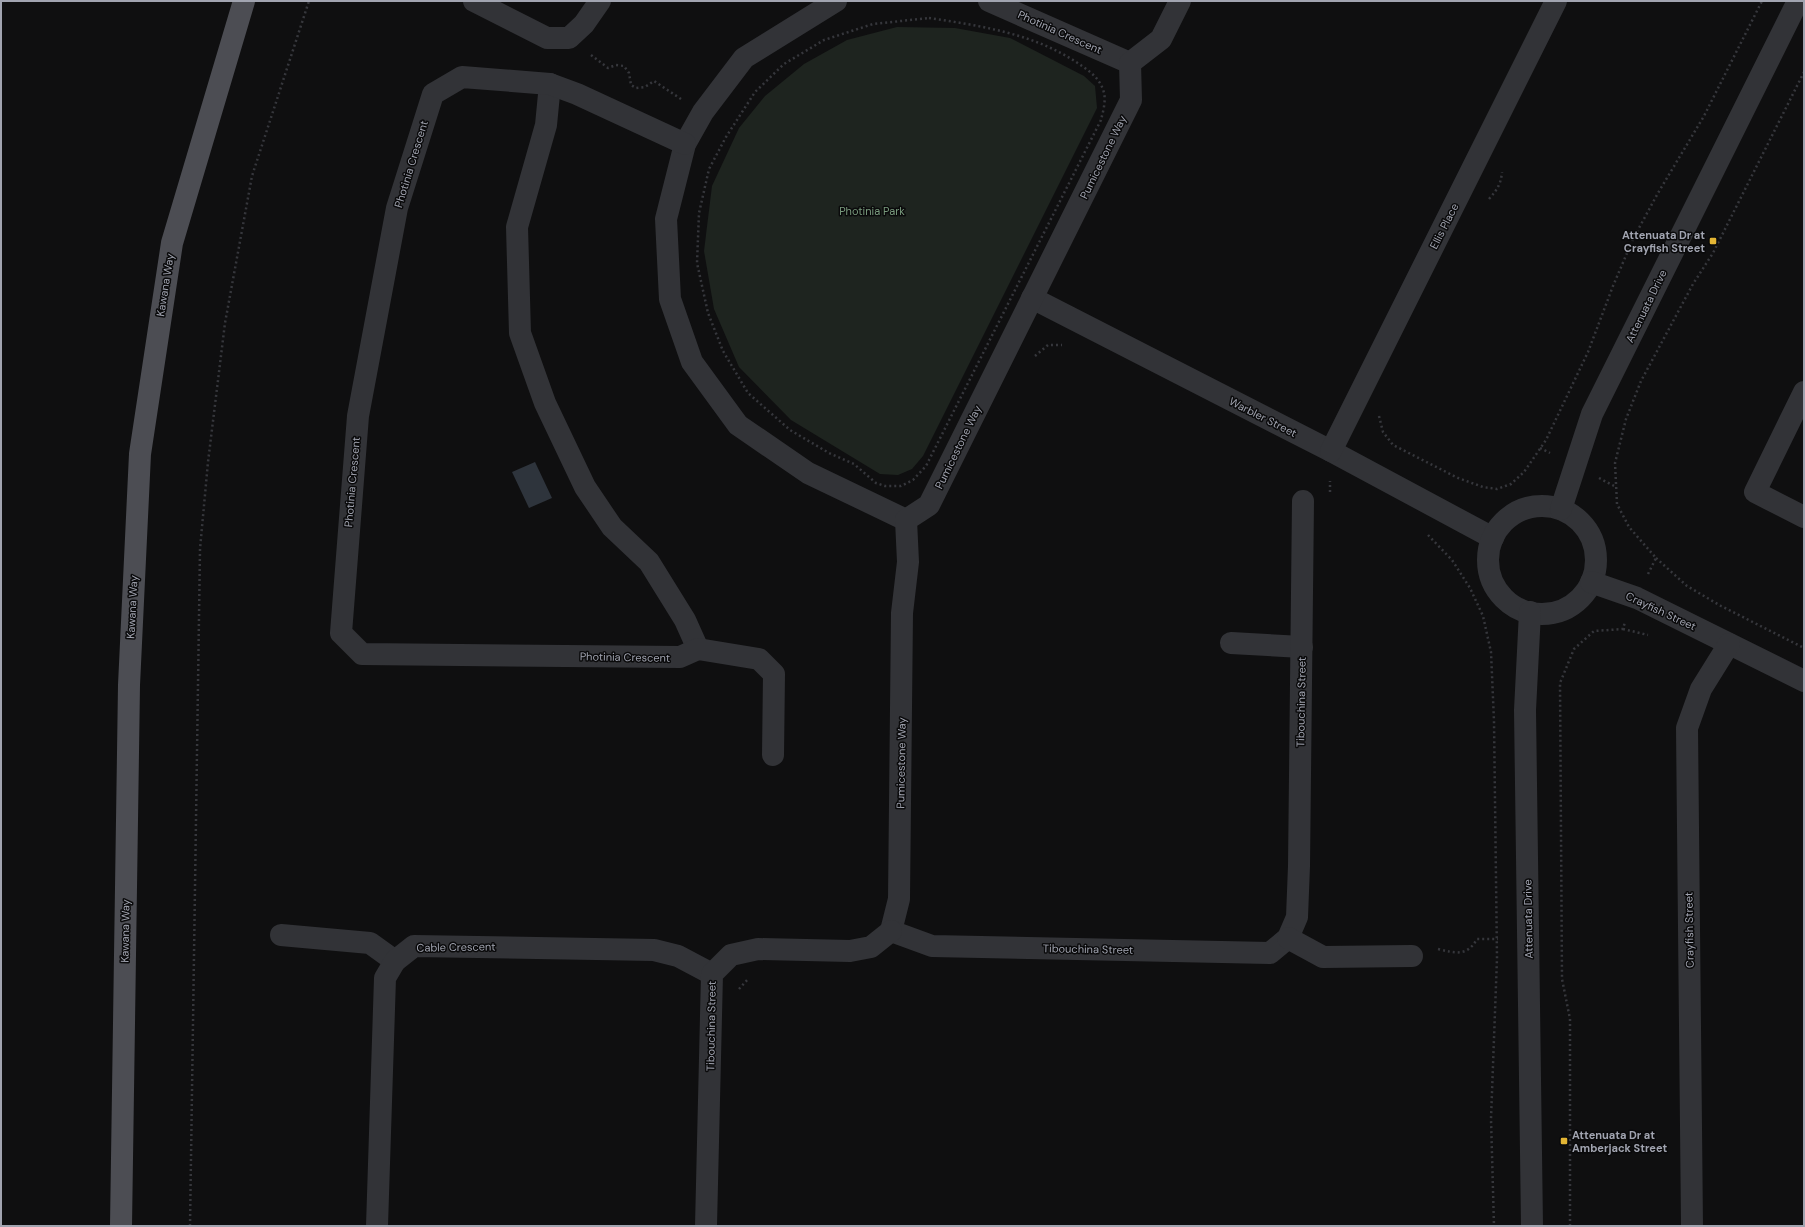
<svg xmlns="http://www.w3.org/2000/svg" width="1805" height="1227" font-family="'DM Sans',sans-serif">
<rect width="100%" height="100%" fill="#0f0f10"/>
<!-- green -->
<polygon fill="#1e241f" points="897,27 955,28 1010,38 1084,76 1095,86 1097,108 923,456 912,469 898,475 880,474 791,420 739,367 714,309 704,251 712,186 739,128 765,96 804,64 847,40"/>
<!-- water -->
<polygon fill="#2e343c" points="535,462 552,498 529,508 512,472"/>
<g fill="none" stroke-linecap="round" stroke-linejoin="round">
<!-- path -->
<g stroke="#36373c" stroke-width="2.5" stroke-dasharray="2 3" stroke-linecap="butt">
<path d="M929,18C982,26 1037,34 1082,66C1092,73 1101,80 1104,93C1106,101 1103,112 1101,120L926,466L913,480L901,486H885L876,483L854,464L829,453L790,430L748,393L723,351L708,313L697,263L699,213L709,169L726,137L755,92L784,64L824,40L873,24Z"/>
<polyline points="591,55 608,68 616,65 624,66 629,73 631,85 636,88 645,87 654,81 681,99"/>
<path d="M1489,199C1497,190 1501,184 1502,172"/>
<polyline points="1035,356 1048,345 1062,345"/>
<polyline points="1379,416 1383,432 1393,445 1458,478 1483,487 1497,489 1511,484 1524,472 1546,440 1588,352 1613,286 1633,239 1658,193 1704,116 1762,1"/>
<polyline points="1540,448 1550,453"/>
<polyline points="1599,478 1616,487"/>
<polyline points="1330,492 1330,481"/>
<polyline points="1428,535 1452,560 1470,588 1483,616 1491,652 1494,721 1497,958 1491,1119 1494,1226"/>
<polyline points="1656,558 1687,586 1721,606 1804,648"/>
<polyline points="1648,574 1656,558 1629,527 1617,504 1615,463 1626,419 1641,381 1693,284 1713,253 1804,72"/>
<polyline points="1623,629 1648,635"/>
<path d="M1438,949C1455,953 1467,957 1477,939H1498"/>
<polyline points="739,989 748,979"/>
<polyline points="190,1226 200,549 208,462 225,323 252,176 309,1"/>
<polyline points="1570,1226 1570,1019 1562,979 1560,683 1574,649 1594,631 1623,629 1625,622"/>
</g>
<!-- minor -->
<g stroke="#323337" stroke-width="22">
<polyline points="474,1 547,38 569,38 584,24 600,1"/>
<polyline points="836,1 744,58 703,112 685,144 666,219 670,299 692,362 738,425 808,473 906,520"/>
<polyline points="989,1 1130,63"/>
<polyline points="550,84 546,125 517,227 520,333 545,403 585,487 612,527 649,562 685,620 698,649"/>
<polyline points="685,144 577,94 550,84 462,77 433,94 397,208 358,416 341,633 362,654 680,657 698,649 759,659 774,674 773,755"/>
<polyline points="1032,298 1331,451 1493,538"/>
<polyline points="1804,392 1755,492 1804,517"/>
<polyline points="1331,451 1556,1"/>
<circle cx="1542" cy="560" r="54"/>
<polyline points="1561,509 1592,414 1798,1"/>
<polyline points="1591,582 1637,598 1804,681"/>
<polyline points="1530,612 1525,710 1532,1226"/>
<polyline points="1231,643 1302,647"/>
<polyline points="891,931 899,899 902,613 908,562 906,520 929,505 1131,100 1130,63 1161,39 1180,1"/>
<polyline points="891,931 932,946 1270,953 1288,938 1297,917 1299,866 1303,501"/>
<polyline points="281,935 370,943 395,961"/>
<polyline points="1288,938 1323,957 1412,956"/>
<polyline points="377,1226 385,978 395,961 414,946 654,950 678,956 712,974"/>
<polyline points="706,1226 712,974 731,955 758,949 850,951 871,947 891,931"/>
<polyline points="1692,1226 1687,728 1701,689 1729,644"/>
</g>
<!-- major -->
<polyline stroke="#4c4d53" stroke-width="22" points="121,1226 129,685 140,454 172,243 244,1"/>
</g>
<!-- markers -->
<g fill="#e3b534" stroke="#0a0a0b" stroke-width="1.5">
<rect x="1709" y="237" width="8" height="8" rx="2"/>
<rect x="1560" y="1137" width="8" height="8" rx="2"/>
</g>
<g text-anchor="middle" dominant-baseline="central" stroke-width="3" stroke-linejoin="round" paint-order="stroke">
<!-- street labels -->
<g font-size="11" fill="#a1a4b0" stroke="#0a0a0b">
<text transform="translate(1060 32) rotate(24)">Photinia Crescent</text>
<text transform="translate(1103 157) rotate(-64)">Pumicestone Way</text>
<text transform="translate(411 164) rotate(-73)">Photinia Crescent</text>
<text transform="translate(1444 226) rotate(-63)">Ellis Place</text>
<text transform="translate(165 285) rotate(-81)">Kawana Way</text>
<text transform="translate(1646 306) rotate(-64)">Attenuata Drive</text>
<text transform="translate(1263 417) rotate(27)">Warbler Street</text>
<text transform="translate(958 447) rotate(-64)">Pumicestone Way</text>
<text transform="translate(352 482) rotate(-85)">Photinia Crescent</text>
<text transform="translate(132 607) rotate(-87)">Kawana Way</text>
<text transform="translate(1661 611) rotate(25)">Crayfish Street</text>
<text transform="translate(625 657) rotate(1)">Photinia Crescent</text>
<text transform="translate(1301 702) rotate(-89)">Tibouchina Street</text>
<text transform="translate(901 763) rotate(-89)">Pumicestone Way</text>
<text transform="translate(1528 919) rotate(-91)">Attenuata Drive</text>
<text transform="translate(1689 930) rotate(-91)">Crayfish Street</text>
<text transform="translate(125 931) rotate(-89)">Kawana Way</text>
<text transform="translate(456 947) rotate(-1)">Cable Crescent</text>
<text transform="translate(1088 949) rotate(1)">Tibouchina Street</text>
<text transform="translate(711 1026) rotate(-89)">Tibouchina Street</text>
</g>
<!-- park labels -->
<g font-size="11" fill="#799a7d" stroke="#0a0a0b">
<text x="872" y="211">Photinia Park</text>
</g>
<!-- poi labels -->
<g font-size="11" font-weight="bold" fill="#a1a4b0" stroke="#0a0a0b" text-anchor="end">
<text x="1705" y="235">Attenuata Dr at<tspan x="1705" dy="13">Crayfish Street</tspan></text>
<text x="1572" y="1135" text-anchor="start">Attenuata Dr at<tspan x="1572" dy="13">Amberjack Street</tspan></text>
</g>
</g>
<!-- border -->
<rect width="1805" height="1227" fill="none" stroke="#a1a4b0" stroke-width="4"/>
</svg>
